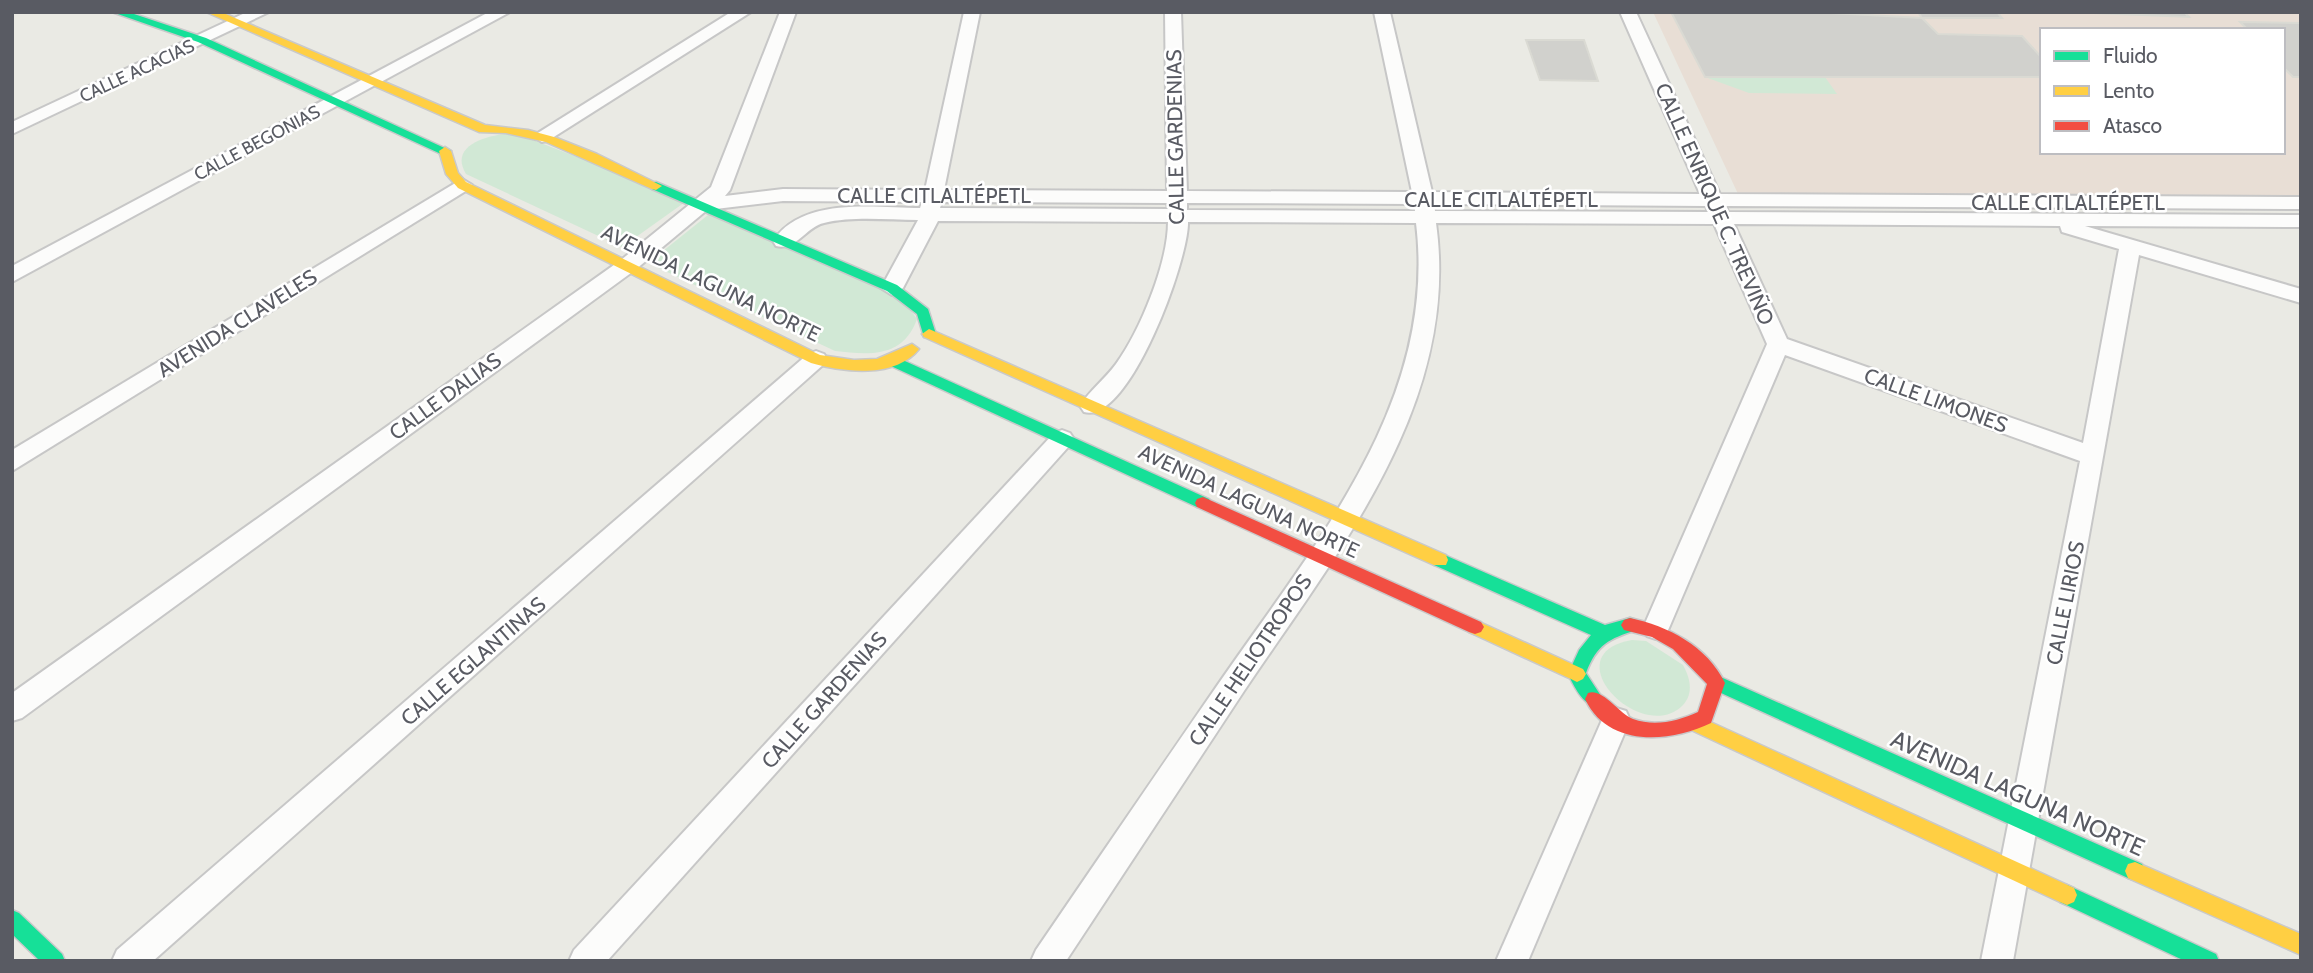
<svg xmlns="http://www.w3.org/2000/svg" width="2313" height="973" font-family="Cabin,sans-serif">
<rect width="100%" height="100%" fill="#eaeae4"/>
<!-- medical -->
<path fill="#e8ded5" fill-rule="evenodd" d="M1653,12H2301V201L1739,196ZM2042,30H2283V152H2042Z"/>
<!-- green -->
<g fill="#d1e8d5">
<polygon points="1705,77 1825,77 1837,94 1749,93"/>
<path d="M515,133L688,200L622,247L466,174C447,143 494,134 515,133Z"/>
<path d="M713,211L894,288L917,319C903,358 870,355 835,351L648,263Z"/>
<path d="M1632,640L1646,641L1683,665C1690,678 1694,693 1683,705C1642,747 1551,654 1632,640Z"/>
</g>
<!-- building -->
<g fill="#d1d1cd" stroke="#dadad3" stroke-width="2">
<polygon points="1671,12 1813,12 1922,18 1938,34 2022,36 2042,58 2042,77 1705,77"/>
<polygon points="1918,12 1997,12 2002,18 1922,18"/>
<polygon points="2069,12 2184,12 2189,17"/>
<polygon points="2240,22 2301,23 2301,77 2293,77 2283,67 2283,30 2248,30"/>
<polygon points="1526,40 1584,40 1598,81 1540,80"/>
</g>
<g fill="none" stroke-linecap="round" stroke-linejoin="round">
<!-- street casing -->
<g stroke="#c7c7c7" stroke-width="4">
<g id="street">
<polygon points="247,12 269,12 12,134 12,122"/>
<polygon points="489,12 510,12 12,282 12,266"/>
<polygon points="731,12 751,12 549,140 542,142 533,136"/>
<path d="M780,12H796L730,190L725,196L783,189L925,190L964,12H980L944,190L1167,191L1165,12H1181L1187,191L1412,192L1374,12H1390L1432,192L1700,194L1620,12H1636L1720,194L2301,197V209L1726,206L1728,212L2301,215V227L2085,226L2301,289V303L2139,255L2013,961H1981L2080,461L1785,355L1669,628L1665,636L1656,639L1647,636L1643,628L1767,344L1714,224L1436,223C1461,403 1338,551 1244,691C1185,781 1125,871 1066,961H1031L1036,950C1097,861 1157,772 1219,683C1314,545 1438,402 1416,223L1188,222C1189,259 1129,425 1084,412L1080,406C1090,390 1105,379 1116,364C1140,331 1168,263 1168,222L938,221L903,288L892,295L881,288L918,220C888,220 853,216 824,223C806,227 796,251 776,246L773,241C803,196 875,208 920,208L922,202L783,201L707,210L635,270L22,718L12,721V693L621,260L711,187ZM942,202L1167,203L1168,209L940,208ZM1187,203L1414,204L1415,211L1187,210ZM1434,204L1706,206L1708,212L1435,211ZM1734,224L2060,226L2062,232L2119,249L2083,443L1787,339Z"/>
<polygon points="462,179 472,185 469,189 12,471 12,450"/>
<polygon points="816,351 824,354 827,359 824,364 153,961 112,961 117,950 808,354"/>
<polygon points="1062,430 1070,433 1074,439 1070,445 607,961 569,961 574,950 1054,433"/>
<polygon points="1616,708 1626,711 1630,720 1528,961 1496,961 1606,711"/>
</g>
</g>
<!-- fast casing -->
<g stroke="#c9c9ca" stroke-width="3">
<g id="fast">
<polygon points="112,12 128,12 206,38 451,151 445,155 441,154 198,42"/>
<polygon points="656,182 897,285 928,309 936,334 934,337 924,337 917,314 887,291 652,189 652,183"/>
<polygon points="896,357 1209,499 1211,503 1209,507 1197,507 891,366 889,362"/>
<path d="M1440,553L1605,625L1630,618L1636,620L1639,625L1636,630C1609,639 1597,644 1586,673L1603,699L1600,705C1585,710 1574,686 1568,674L1579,650L1591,635L1434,565L1432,560L1434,555Z"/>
<polygon points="1716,675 2142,864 2145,871 2142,878 2135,880 2128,878 1710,688 1707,683 1710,678"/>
<polygon points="2067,885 2216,954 2219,961 2185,961 2060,902 2057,895 2060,888"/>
<polygon points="12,910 19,913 62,954 65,961 40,961 12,934"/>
</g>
</g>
<!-- slow casing -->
<g stroke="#c9c9ca" stroke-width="3">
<g id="slow">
<polygon points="206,12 221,12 485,125 528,130 554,137 597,154 662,186 656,190 652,189 546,142 506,133 479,132"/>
<path d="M445,147L451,151L458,173L466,182L820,355L854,360L877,359L912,344L919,349C895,379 843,372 811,363L458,188L446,174L439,151Z"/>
<polygon points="929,329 1446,555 1448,560 1446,565 1434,565 924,337 922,334"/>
<polygon points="1475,620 1583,669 1586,674 1583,679 1577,682 1571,679 1469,632 1466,627 1469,622"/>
<polygon points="1695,715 2074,888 2077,895 2074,902 2067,905 2060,902 1689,729 1686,723 1689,717"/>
<polygon points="2135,862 2301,934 2301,955 2128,878 2125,871 2128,864"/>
</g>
</g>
<!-- jam casing -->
<g stroke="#c9c9ca" stroke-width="3">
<g id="jam">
<polygon points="1203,497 1481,622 1484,627 1481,632 1475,634 1469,632 1197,507 1195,503 1197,499"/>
<path d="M1630,618C1668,626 1707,646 1725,683L1711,723C1671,742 1609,749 1585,699L1588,693C1603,688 1618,713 1633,719C1655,727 1678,721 1698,712L1707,684L1673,649L1652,637L1624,630L1621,625L1624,620Z"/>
</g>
</g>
<!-- street -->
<use href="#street" fill="#fcfcfb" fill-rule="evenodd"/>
<!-- fast -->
<use href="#fast" fill="#16e098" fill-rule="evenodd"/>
<!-- slow -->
<use href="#slow" fill="#ffcf43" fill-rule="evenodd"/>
<!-- jam -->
<use href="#jam" fill="#f24e42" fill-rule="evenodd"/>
</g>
<g text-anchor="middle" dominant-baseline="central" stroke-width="5" stroke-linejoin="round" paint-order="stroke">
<!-- far-street labels -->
<g font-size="18" fill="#595b63" stroke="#fff">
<text transform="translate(137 71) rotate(-25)">CALLE ACACIAS</text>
<text transform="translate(257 143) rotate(-28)">CALLE BEGONIAS</text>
</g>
<!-- street labels -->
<g font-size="21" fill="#595b63" stroke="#fff">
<text transform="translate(1175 137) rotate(-91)">CALLE GARDENIAS</text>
<text x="934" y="195">CALLE CITLALTÉPETL</text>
<text x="1501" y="199">CALLE CITLALTÉPETL</text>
<text x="2068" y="202">CALLE CITLALTÉPETL</text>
<text transform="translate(1715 204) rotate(66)">CALLE ENRIQUE C. TREVIÑO</text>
<text transform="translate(711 283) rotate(26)">AVENIDA LAGUNA NORTE</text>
<text transform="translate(237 323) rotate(-32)">AVENIDA CLAVELES</text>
<text transform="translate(445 396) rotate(-36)">CALLE DALIAS</text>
<text transform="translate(1936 400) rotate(20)">CALLE LIMONES</text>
<text transform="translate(1249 501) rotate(25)">AVENIDA LAGUNA NORTE</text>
<text transform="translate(2065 603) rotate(-79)">CALLE LIRIOS</text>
<text transform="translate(1250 660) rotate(-56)">CALLE HELIOTROPOS</text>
<text transform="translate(473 661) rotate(-41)">CALLE EGLANTINAS</text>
<text transform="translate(824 700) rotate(-48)">CALLE GARDENIAS</text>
</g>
<!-- near-street labels -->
<g font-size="24" fill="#595b63" stroke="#fff">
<text transform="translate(2018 793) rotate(24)">AVENIDA LAGUNA NORTE</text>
</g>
</g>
<!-- border -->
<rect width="2313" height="973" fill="none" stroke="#595b63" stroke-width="28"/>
<!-- legend -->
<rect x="2040" y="28" width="245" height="126" fill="#ffffff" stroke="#bdbdc1" stroke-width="2"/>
<rect x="2054" y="51" width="35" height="10" fill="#16e098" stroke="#bdbdc1" stroke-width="2"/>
<text x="2103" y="63" font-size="21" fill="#595b63">Fluido</text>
<rect x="2054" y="86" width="35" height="10" fill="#ffcf43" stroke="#bdbdc1" stroke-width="2"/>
<text x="2103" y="98" font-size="21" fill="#595b63">Lento</text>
<rect x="2054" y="121" width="35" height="10" fill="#f24e42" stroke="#bdbdc1" stroke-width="2"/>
<text x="2103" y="133" font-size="21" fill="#595b63">Atasco</text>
</svg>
